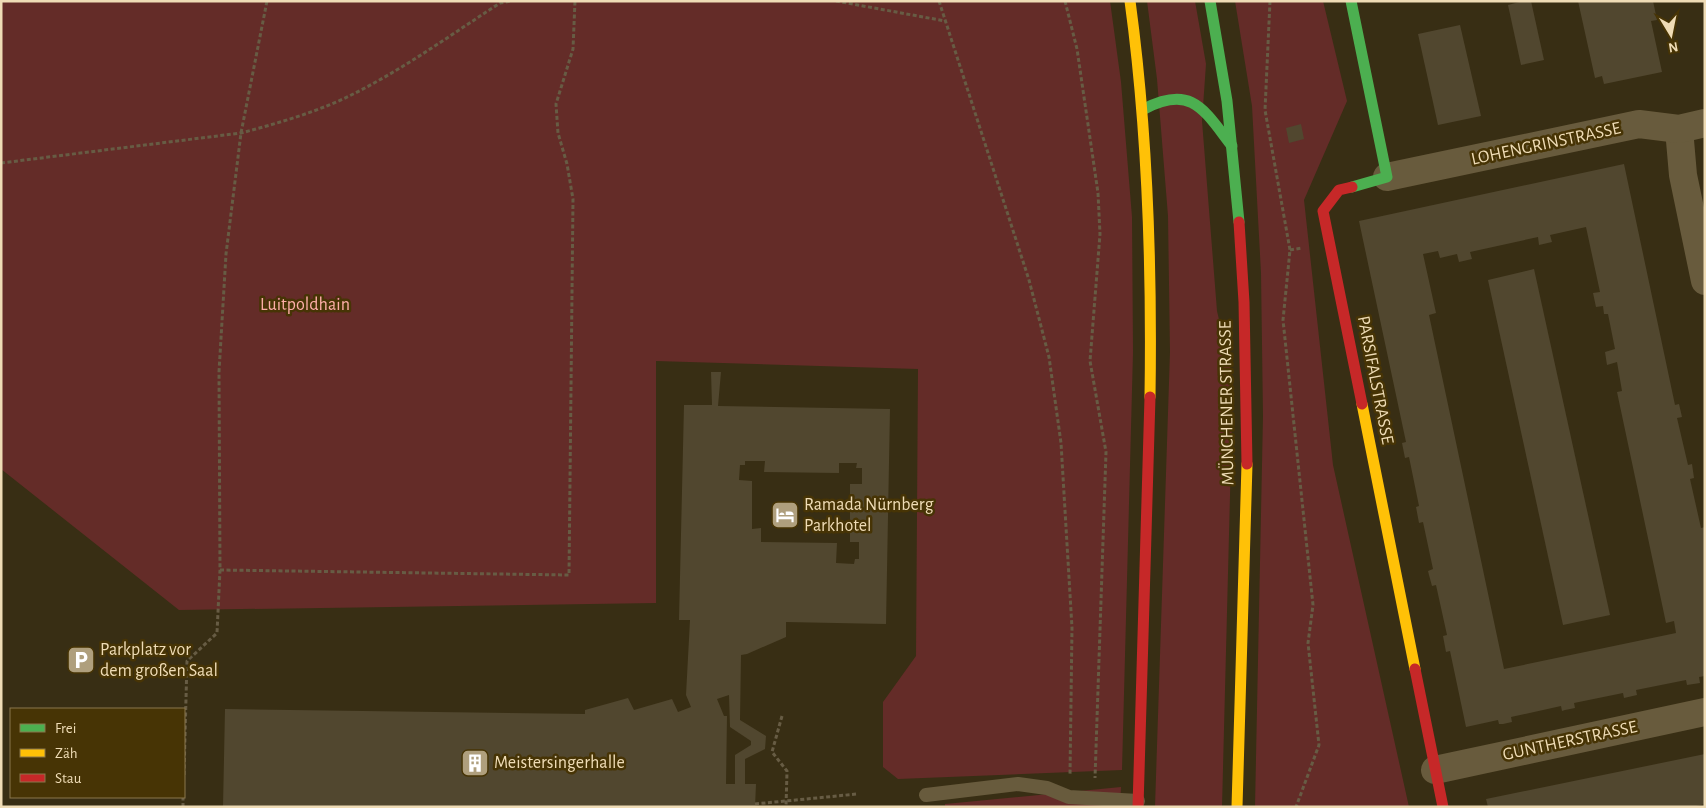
<svg xmlns="http://www.w3.org/2000/svg" width="1706" height="808" font-family="'Alegreya Sans',sans-serif">
<rect width="100%" height="100%" fill="#382e14"/>
<!-- green -->
<g fill="#642c28">
<polygon points="1,1 1110,1 1121,82 1132,217 1133,352 1122,770 898,779 883,767 883,702 916,656 918,369 656,361 656,603 179,610 1,469"/>
<polygon points="1147,1 1195,1 1206,64 1202,121 1217,311 1233,379 1222,807 1155,807 1170,352 1168,216 1157,79"/>
<polygon points="1235,1 1323,1 1347,101 1304,200 1333,465 1409,807 1255,807 1263,416 1261,273 1252,106"/>
<polygon points="1121,787 1120,807 945,807 945,804"/>
</g>
<!-- building -->
<g fill="#51472f" fill-rule="evenodd">
<polygon points="1523,1 1531,1 1544,60 1521,65 1508,5"/>
<polygon points="1578,1 1653,1 1657,20 1651,21 1662,72 1604,84 1602,76 1595,78"/>
<polygon points="1460,25 1481,116 1438,125 1418,34"/>
<polygon points="1301,124 1304,139 1289,143 1286,128"/>
<path d="M1624,164L1675,405L1679,404L1682,417L1677,418L1688,465L1692,464L1694,478L1690,479L1701,528L1705,527V676L1699,677L1700,683L1687,685L1686,680L1636,690L1637,695L1624,698L1623,693L1574,703L1575,708L1565,710L1562,711L1561,706L1511,717L1512,722L1503,724H1499L1498,720L1466,727L1450,651L1446,652L1443,636L1447,635L1436,585L1432,586L1429,575L1428,571L1433,569L1423,522L1419,523L1416,507L1419,506L1409,457L1405,458L1402,443L1406,442L1359,221ZM1586,227L1600,292L1593,293L1596,307L1603,306L1604,314H1608L1615,349L1605,352L1607,365L1617,362L1622,391L1617,392L1666,623L1674,621L1676,633L1504,669L1429,315L1436,313L1423,254L1438,251L1440,258L1457,254L1459,262L1472,259L1470,252L1538,237L1539,245L1552,242L1550,235Z"/>
<polygon points="1534,269 1610,615 1563,625 1488,280"/>
<path d="M711,372H721L718,406L890,409L886,624L786,622V637L747,654L741,655L740,720L766,736L765,749L745,759V784H756L755,807H223L225,709L585,714V710L628,698L634,710L672,699L678,712L691,707L686,695L690,620H679L684,405H712ZM745,461H765L764,472L839,473V463H857L856,468H862V484H850V542H859V559H855L854,564L836,563L837,543L761,542V528L752,529V481L739,480L740,465H745ZM729,695L730,727L751,741V745L735,755V784H726L727,716H724L717,699Z"/>
<polygon points="1705,754 1705,804 1692,807 1488,807 1486,799"/>
</g>
<g fill="none" stroke-linecap="round" stroke-linejoin="round">
<!-- path -->
<g stroke="#675c44" stroke-width="3" stroke-dasharray="4 2.5" stroke-linecap="butt">
<polyline points="836,1 945,21"/>
<polyline points="939,1 1029,280 1049,357 1061,443 1072,628 1070,775"/>
<polyline points="1065,1 1077,49 1098,193 1100,234 1090,361 1106,452 1095,778"/>
<polyline points="1270,1 1265,110 1290,250 1283,320 1313,605 1308,643 1319,745 1296,807"/>
<path d="M1,163L241,133C275,124 310,114 343,99C398,73 449,36 500,3L511,1"/>
<polyline points="1290,250 1302,248"/>
<polyline points="220,570 569,575 573,199 567,164 558,133 556,104 573,49 575,1"/>
<polyline points="782,716 772,752 787,771 786,807"/>
<polyline points="184,775 187,661 217,633 220,570 219,372 226,254 241,133 267,1"/>
<polyline points="755,804 857,794"/>
<polyline points="183,807 183,797"/>
</g>
<!-- lane -->
<polyline stroke="#685b3d" stroke-width="14" points="926,795 1018,784 1047,788 1069,797 1138,801"/>
<!-- street -->
<g stroke="#685b3d" stroke-width="28">
<polyline points="1679,129 1683,175 1705,281"/>
<polyline points="1387,177 1639,124 1679,129 1705,123"/>
<polyline points="1435,770 1705,712"/>
</g>
<!-- fast -->
<g stroke="#4caf50" stroke-width="11">
<polyline points="1210,1 1227,101 1239,222"/>
<polyline points="1351,1 1387,177 1352,187"/>
<path d="M1144,109C1192,84 1204,110 1232,146"/>
</g>
<!-- slow -->
<g stroke="#ffc107" stroke-width="11">
<path d="M1130,1C1148,133 1152,264 1150,397"/>
<polyline points="1362,404 1415,669"/>
<polyline points="1237,807 1247,464"/>
</g>
<!-- jam -->
<g stroke="#c62828" stroke-width="11">
<polyline points="1352,187 1339,190 1323,211 1362,404"/>
<polyline points="1239,222 1244,302 1247,464"/>
<polyline points="1415,669 1443,807"/>
<polyline points="1138,807 1150,397"/>
</g>
</g>
<!-- icons -->
<defs>
<g id="hotel-square" transform="scale(1.4375)"><rect x="-9" y="-9" width="18" height="18" rx="4" fill="#af9f7d" stroke="#473405"/><path d="M-6-4.5h1.5V1H6V5H4.5V3h-9V5H-6ZM-4 0a1.8 1.8 0 1 1 3.6 0ZM.5 0V-2.5h3Q6-2.5 6 0Z" fill="#fff"/></g>
<g id="parking-square" transform="scale(1.4375)"><rect x="-9" y="-9" width="18" height="18" rx="4" fill="#af9f7d" stroke="#473405"/><path d="M-3.5-5.5H1a3.5 3.5 0 0 1 0 7H-1V5.5H-3.5ZM-1-3.4V-.6H.8a1.4 1.4 0 0 0 0-2.8Z" fill="#fff"/></g>
<g id="building-square" transform="scale(1.4375)"><rect x="-9" y="-9" width="18" height="18" rx="4" fill="#af9f7d" stroke="#473405"/><path d="M-4-6H4V6H1V3H-1V6H-4ZM-2.5-4.3h1.7v1.8h-1.7ZM.8-4.3h1.7v1.8H.8ZM-2.5-1h1.7V.8h-1.7ZM.8-1h1.7V.8H.8Z" fill="#fff"/></g>
</defs>
<g fill-rule="evenodd">
<use href="#hotel-square" x="785" y="515"/>
<use href="#parking-square" x="81" y="660"/>
<use href="#building-square" x="475" y="763"/>
</g>
<g text-anchor="middle" dominant-baseline="central" stroke-width="5" stroke-linejoin="round" paint-order="stroke">
<!-- street labels -->
<g font-size="18" fill="#efdcb6" stroke="#473405">
<text transform="translate(1546 144) rotate(-12)">LOHENGRINSTRASSE</text>
<text transform="translate(1375 380) rotate(79)">PARSIFALSTRASSE</text>
<text transform="translate(1227 403) rotate(-91)">MÜNCHENER STRASSE</text>
<text transform="translate(1570 741) rotate(-12)">GUNTHERSTRASSE</text>
</g>
<!-- park labels -->
<g font-size="18" fill="#fdaea8" stroke="#473405">
<text x="305" y="305">Luitpoldhain</text>
</g>
<!-- poi labels -->
<g font-size="18" fill="#efdcb6" stroke="#473405" text-anchor="start">
<text x="804" y="505">Ramada Nürnberg<tspan x="804" dy="21">Parkhotel</tspan></text>
<text x="100" y="650">Parkplatz vor<tspan x="100" dy="21">dem großen Saal</tspan></text>
<text x="494" y="763">Meistersingerhalle</text>
</g>
</g>
<!-- border -->
<rect width="1706" height="808" fill="none" stroke="#efdcb6" stroke-width="5"/>
<!-- legend -->
<rect x="10" y="708" width="175" height="90" fill="#473405" stroke="#8a774c"/>
<rect x="20" y="724" width="25" height="8" fill="#4caf50" stroke="#8a774c"/>
<text x="55" y="733" font-size="15" fill="#efdcb6">Frei</text>
<rect x="20" y="749" width="25" height="8" fill="#ffc107" stroke="#8a774c"/>
<text x="55" y="758" font-size="15" fill="#efdcb6">Zäh</text>
<rect x="20" y="774" width="25" height="8" fill="#c62828" stroke="#8a774c"/>
<text x="55" y="783" font-size="15" fill="#efdcb6">Stau</text>
<!-- north arrow -->
<g transform="translate(1671 35) rotate(170)" stroke="#473405" stroke-width="4" paint-order="stroke">
<path d="M0-4L9 19L0 12L-9 19Z" fill="#efdcb6"/>
<text y="-8" font-size="14" font-weight="bold" text-anchor="middle" fill="#efdcb6">N</text>
</g>
</svg>
